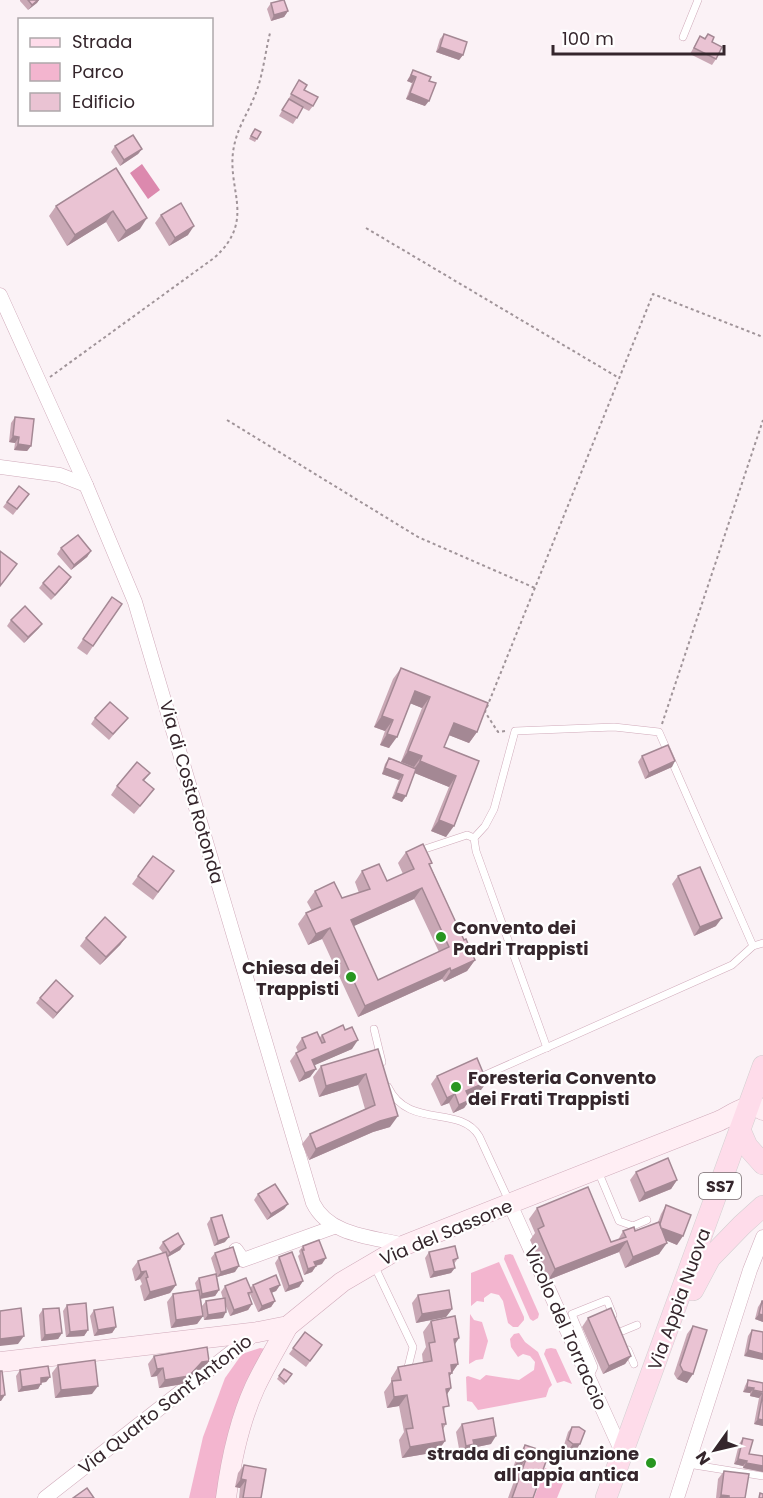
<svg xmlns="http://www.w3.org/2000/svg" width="763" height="1498" font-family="Poppins,sans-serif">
<rect width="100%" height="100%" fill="#fbf2f6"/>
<!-- green -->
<g fill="#f3b5cf">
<polygon points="510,1254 513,1255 539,1314 538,1318 533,1321 530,1319 504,1259 505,1255"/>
<polygon points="499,1262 524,1317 524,1320 518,1327 513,1327 508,1323 503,1301 499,1295 491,1293 484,1298 484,1302 477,1301 471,1306 471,1273"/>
<polygon points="470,1314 474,1320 482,1322 488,1341 483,1359 476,1360 469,1364"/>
<polygon points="519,1333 525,1342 538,1352 552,1385 549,1388 546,1397 478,1410 472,1402 467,1401 466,1377 468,1376 480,1380 486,1375 519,1380 534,1370 535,1362 530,1356 523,1354 518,1357 511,1347 510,1339 514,1334"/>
<polygon points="260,1348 266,1349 221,1498 189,1498 203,1437 225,1378 242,1354"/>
<polygon points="551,1348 556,1349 572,1384 564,1381 557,1383 544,1354 546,1349"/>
<polygon points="545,1468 566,1476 557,1498 534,1498"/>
</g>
<!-- water -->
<polygon fill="#dc89ae" points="142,164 160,190 148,199 130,173"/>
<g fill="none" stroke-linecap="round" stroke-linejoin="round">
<!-- lane casing -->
<g stroke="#d0aaba" stroke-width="8">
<g id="lane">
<polyline points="683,37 698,0"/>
<polyline points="422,850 467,835 474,838"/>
<polyline points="374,1029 382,1062"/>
<polyline points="547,1048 476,851 474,838 485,826 494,809 515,731 614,727 659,732 753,946"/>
<polyline points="483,1076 732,965 753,946 763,943"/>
<path d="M388,1087C409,1130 459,1104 479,1136L509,1201"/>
<polyline points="598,1171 619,1221 633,1226 647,1220"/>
<polyline points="374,1265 413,1347 408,1367"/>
<polyline points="620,1332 637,1325"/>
<polyline points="628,1350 634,1364"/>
<polyline points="589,1378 594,1367 572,1314 607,1300 613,1315"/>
<polyline points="688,1464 763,1476"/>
</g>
</g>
<!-- street casing -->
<g stroke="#d0aaba" stroke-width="15">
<g id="street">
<path d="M0,295L86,485L135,602L313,1203C329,1236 373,1237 405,1245"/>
<polyline points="0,467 60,475 86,485"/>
<polyline points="510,1204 622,1452"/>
<polyline points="236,1250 243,1260 334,1227"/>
<polyline points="45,1498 256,1333"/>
<polyline points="677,1498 750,1270 763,1237"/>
</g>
</g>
<!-- secondary casing -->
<g stroke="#d0aaba" stroke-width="21">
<g id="secondary">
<path d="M0,1362L258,1332L288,1326L342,1282L405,1245L719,1121C732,1115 749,1101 763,1110"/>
<path d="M226,1498C231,1460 239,1422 255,1387C265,1366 277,1346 288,1326"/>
</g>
</g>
<!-- primary casing -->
<g stroke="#d3cfd1" stroke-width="22">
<g id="primary">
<polyline points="740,1130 747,1146 763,1164"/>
<polyline points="693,1290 710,1258 742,1225 763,1206"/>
<polyline points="606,1498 763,1066"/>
</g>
</g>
<!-- path -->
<g stroke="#a09499" stroke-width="2" stroke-dasharray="3 3" stroke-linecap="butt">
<polyline points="366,228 619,378"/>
<path d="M50,377L214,258C259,218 223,187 235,142C239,125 249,111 255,95C263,76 265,53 270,33"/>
<polyline points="227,420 418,537 535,588"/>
<polyline points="662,724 763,420"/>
<polyline points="505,731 498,732 485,712 653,294 763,337"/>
</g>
<!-- lane -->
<use href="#lane" stroke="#fff" stroke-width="7"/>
<!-- street -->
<use href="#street" stroke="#fff" stroke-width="14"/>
<!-- secondary -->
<use href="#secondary" stroke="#ffeef4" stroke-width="20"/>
<!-- primary -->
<use href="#primary" stroke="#fedcea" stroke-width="21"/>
</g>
<!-- wall -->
<g fill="#c9a8b5" fill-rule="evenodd">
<polygon points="20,0 39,0 28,10 20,1"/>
<polygon points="271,3 288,11 284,17 271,21 267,9"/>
<polygon points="444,34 463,55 459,60 436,52 440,39"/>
<polygon points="708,34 712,42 716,59 712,65 690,54 700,36 705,38"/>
<polygon points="413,70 425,106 406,99 412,83 407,81"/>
<polygon points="299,80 313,106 309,111 303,108 293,124 279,116"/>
<polygon points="253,131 261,132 255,142 249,139"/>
<polygon points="115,146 142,149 138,154 120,166 111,152"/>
<polygon points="116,168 140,229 118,242 106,222 67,246 49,216 56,206"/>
<polygon points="161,215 188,235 169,246 155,223"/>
<polygon points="15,417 31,446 27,451 14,450 15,443 9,442 11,423"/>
<polygon points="19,486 29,494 13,515 3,507"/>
<polygon points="61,548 91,551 87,557 71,570 57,554"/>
<polygon points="71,577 67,583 51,600 39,588 43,583"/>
<polygon points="112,597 122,604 87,655 77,648"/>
<polygon points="11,620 42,624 38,629 24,643 7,626"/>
<polygon points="401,668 477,732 469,743 449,735 444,747 479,761 446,837 431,831 449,787 415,773 402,802 392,798 399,780 382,774 385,764 389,758 414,767 401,762 422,708 410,703 389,748 380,745 385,731 374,727 393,679"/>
<polygon points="95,718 128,718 109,740 91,724"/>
<polygon points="642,756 672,767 645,779 638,762"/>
<polygon points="150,773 144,781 148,797 134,814 111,795 117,786"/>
<path d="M406,852L430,865L464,940L475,960L467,971L444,982L442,979L358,1017L322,939L308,945L298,924L306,913L312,911L307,902L315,891L342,898L359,893L355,882L362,871L387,881L403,874L398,863ZM414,899L439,952L378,980L353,926Z"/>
<polygon points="174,871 153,900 132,884 138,876"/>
<polygon points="678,876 716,926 694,936 672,884"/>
<polygon points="126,937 120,945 100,965 80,946 86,938"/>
<polygon points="40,998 69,1001 53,1019 36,1003"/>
<polygon points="322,1035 352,1049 314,1065 316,1069 310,1077 299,1082 290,1061 296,1053 298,1052 296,1047 302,1038 319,1038"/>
<polygon points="378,1049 390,1127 373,1132 309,1160 302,1144 310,1134 365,1109 358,1085 319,1097 313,1077 321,1066"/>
<polygon points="437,1076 481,1090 468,1096 470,1100 464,1108 453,1113 449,1103 441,1106 431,1084"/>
<polygon points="636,1172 677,1180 671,1189 639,1202 630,1180"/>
<polygon points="258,1194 288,1204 284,1209 267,1220 254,1200"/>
<polygon points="666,1205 677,1245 666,1240 659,1254 625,1268 619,1252 548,1280 530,1240 535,1233 529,1219 537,1208 611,1242 618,1240 623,1231 635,1231 658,1222 661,1214"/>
<polygon points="211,1218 225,1242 214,1246 207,1224"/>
<polygon points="163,1242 184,1244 180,1250 168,1257 176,1285 170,1293 144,1301 140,1286 142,1284 140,1279 135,1281 132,1269 138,1261 163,1253 159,1248"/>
<polygon points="303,1246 322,1264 316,1266 312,1272 304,1275 298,1256 300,1254 299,1251"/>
<polygon points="429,1252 458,1258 454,1264 451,1273 430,1278 425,1258"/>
<polygon points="215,1253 235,1272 217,1277 219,1290 215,1296 201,1299 203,1316 197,1324 171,1328 167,1302 173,1294 197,1291 195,1283 199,1278 216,1274 211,1258"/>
<polygon points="279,1257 303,1281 299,1287 285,1292 275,1263"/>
<polygon points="253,1285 280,1285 276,1291 271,1293 275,1301 271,1307 258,1312 250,1294 249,1296 252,1304 248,1310 230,1316 225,1304 223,1318 204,1320 202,1306 206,1301 223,1299 221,1292 225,1286 250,1288"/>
<polygon points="418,1295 452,1309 446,1317 416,1323 412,1303"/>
<polygon points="762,1301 763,1322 755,1319 758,1307"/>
<polygon points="67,1305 88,1330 84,1336 66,1337 63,1311"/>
<polygon points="43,1309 62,1333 58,1339 41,1341 39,1315"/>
<polygon points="94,1310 116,1327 112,1333 94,1336 90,1316"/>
<polygon points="588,1318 631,1356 625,1364 603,1374 582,1327"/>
<polygon points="431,1321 455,1345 458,1364 449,1377 451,1388 447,1394 444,1412 446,1424 443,1429 445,1441 437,1452 402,1458 399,1440 404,1432 399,1406 387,1408 384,1392 391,1382 391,1378 398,1367 423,1363 422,1354 426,1347 423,1332"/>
<polygon points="693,1326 687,1383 677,1379 674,1374 687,1334"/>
<polygon points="752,1330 763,1332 744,1356 748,1336"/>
<polygon points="305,1332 322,1345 306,1367 289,1354"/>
<polygon points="154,1356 204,1369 197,1370 183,1384 159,1388 157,1376 151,1377 148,1364"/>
<polygon points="58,1365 92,1394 55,1398 52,1373"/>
<polygon points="284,1369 292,1374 284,1385 277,1379"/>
<polygon points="20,1370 50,1377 46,1382 41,1383 38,1389 18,1392 16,1376"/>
<polygon points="748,1380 763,1383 763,1426 754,1424 759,1398 750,1396 750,1393 743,1392 745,1386"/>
<polygon points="462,1424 491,1444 472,1448 468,1453 460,1454 456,1432"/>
<polygon points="572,1427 576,1450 569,1449 564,1445 568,1432"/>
<polygon points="743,1438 749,1454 763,1456 763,1472 743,1468 743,1466 734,1464 739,1444"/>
<polygon points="525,1445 533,1498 508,1498 518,1470 513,1468 517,1456"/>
<polygon points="244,1465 261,1498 239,1498 240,1488 235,1487 238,1473"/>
<polygon points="724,1471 745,1498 716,1498 718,1479"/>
</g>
<!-- shaded-wall -->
<g fill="#a48894">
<polygon points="38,0 39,0 37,3 28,10 32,5"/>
<polygon points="288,11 284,17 271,21 274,15"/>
<polygon points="440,47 463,55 459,60 436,52"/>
<polygon points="411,75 416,77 412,83 407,81"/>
<polygon points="410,93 429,101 425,106 406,99"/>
<polygon points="142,149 138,154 120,166 124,160"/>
<polygon points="113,211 106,222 67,246 75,235"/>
<polygon points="147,218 140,229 118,242 126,231"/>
<polygon points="194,226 188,235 169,246 175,238"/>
<polygon points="13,436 19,437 15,443 9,442"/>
<polygon points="18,444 31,446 27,451 14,450"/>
<polygon points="91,551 87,557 71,570 74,565"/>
<polygon points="71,577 67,583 51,600 55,595"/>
<polygon points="42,624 38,629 24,643 28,637"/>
<polygon points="415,691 430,697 422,708 407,702"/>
<polygon points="382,716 393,720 385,731 374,727"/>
<polygon points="454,723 477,732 469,743 446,734"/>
<polygon points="387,734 397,737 389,748 380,745"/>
<polygon points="408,751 422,756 414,767 401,762"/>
<polygon points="420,761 456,776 449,787 412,772"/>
<polygon points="675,761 672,767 645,779 649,773"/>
<polygon points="385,768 403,775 399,780 382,774"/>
<polygon points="396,793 406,796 402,802 392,798"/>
<polygon points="439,820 454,826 446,837 431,831"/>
<polygon points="422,888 414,899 343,931 351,920"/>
<polygon points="722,918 716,926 694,936 700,927"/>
<polygon points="330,928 322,939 308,945 316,934"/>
<polygon points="126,937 120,945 100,965 106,957"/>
<polygon points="475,960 467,971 444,982 451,971"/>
<polygon points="450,968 442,979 358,1017 365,1006"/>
<polygon points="73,996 69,1001 53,1019 57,1013"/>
<polygon points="358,1040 352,1049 306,1069 312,1060"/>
<polygon points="316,1069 310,1077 299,1082 305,1073"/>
<polygon points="366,1074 358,1085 319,1097 326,1086"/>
<polygon points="487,1082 481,1090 460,1100 466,1091"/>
<polygon points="455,1094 449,1103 441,1106 447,1098"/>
<polygon points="470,1100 464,1108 453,1113 459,1105"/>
<polygon points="398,1116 390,1127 373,1132 309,1160 316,1149 380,1121"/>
<polygon points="677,1180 671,1189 639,1202 645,1193"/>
<polygon points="288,1204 284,1209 267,1220 271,1214"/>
<polygon points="658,1227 683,1236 677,1245 653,1235"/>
<polygon points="229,1237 225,1242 214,1246 218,1241"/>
<polygon points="627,1241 619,1252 548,1280 555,1269"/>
<polygon points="667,1243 659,1254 625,1268 633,1257"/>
<polygon points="184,1244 180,1250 166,1258 170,1253"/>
<polygon points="326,1258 322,1264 310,1267 314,1262"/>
<polygon points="239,1266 235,1272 217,1277 221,1272"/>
<polygon points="316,1266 312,1272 304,1275 308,1269"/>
<polygon points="455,1268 451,1273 430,1278 434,1272"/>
<polygon points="146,1271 140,1279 135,1281 141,1272"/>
<polygon points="303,1281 299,1287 285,1292 289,1286"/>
<polygon points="176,1285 170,1293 144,1301 150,1292"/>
<polygon points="280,1285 276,1291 266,1295 270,1289"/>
<polygon points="219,1290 215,1296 198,1299 202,1294"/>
<polygon points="275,1301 271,1307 258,1312 262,1306"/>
<polygon points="252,1304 248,1310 230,1316 234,1310"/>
<polygon points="452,1309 446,1317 416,1323 422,1314"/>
<polygon points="226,1312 223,1318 204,1320 208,1315"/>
<polygon points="759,1314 763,1315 763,1322 755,1319"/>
<polygon points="203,1316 197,1324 171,1328 176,1320"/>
<polygon points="116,1327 112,1333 94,1336 98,1330"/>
<polygon points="88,1330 84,1336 66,1337 70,1332"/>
<polygon points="62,1333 58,1339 41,1341 45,1335"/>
<polygon points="24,1336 18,1344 0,1346 0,1339"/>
<polygon points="459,1338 452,1349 454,1339"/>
<polygon points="748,1350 763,1354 763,1360 744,1356"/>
<polygon points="631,1356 625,1364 603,1374 609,1366"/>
<polygon points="209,1361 204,1369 197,1370 183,1384 159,1388 165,1380 202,1362"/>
<polygon points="458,1364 444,1384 451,1365"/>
<polygon points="163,1368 157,1376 151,1377 157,1369"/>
<polygon points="683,1371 693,1374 687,1383 677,1379"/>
<polygon points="50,1377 46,1382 37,1383 41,1378"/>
<polygon points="41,1384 38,1389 18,1392 22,1387"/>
<polygon points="98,1386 92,1394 55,1398 61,1390"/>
<polygon points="747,1387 754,1388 750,1393 743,1392"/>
<polygon points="451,1388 444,1399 446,1389"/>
<polygon points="753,1390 763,1393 759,1398 750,1396"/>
<polygon points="5,1395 1,1401 0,1401 0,1396"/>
<polygon points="407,1395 399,1406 387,1408 394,1397"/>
<polygon points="758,1419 763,1420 763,1426 754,1424"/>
<polygon points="496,1436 491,1444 472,1448 468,1453 460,1454 466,1446 473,1440"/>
<polygon points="445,1441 437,1452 402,1458 410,1447"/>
<polygon points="573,1444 580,1444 576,1450 569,1449"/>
<polygon points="521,1457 526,1459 518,1470 513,1468"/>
<polygon points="738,1459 747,1461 743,1466 734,1464"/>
<polygon points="746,1463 763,1466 763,1472 743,1468"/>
<polygon points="241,1479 246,1480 240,1488 235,1487"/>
<polygon points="721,1495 729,1496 728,1498 719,1498"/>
</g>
<!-- building -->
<g fill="#eac3d3" stroke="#a48894" stroke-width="1.5" fill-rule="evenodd">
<polygon points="28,0 38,0 32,5"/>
<polygon points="283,0 284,0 288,11 274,15 271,3"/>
<polygon points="444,34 467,42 463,55 440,47"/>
<polygon points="708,34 714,37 712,42 722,47 716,59 694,48 700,36 705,39"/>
<polygon points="413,70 431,77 429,81 436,83 429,101 410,93 416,77 411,75"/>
<polygon points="299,80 307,85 304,90 318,97 313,106 291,94"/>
<polygon points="289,99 303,107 297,118 282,110"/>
<polygon points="255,129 261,132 257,139 251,136"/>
<polygon points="133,135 142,149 124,160 115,146"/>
<polygon points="116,168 147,218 126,231 113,211 75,235 56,206"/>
<polygon points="181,203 194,226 175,238 161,215"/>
<polygon points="15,417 34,419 31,446 18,444 19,437 13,436"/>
<polygon points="19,486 29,494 17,509 7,502"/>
<polygon points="78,535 91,551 74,565 61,548"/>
<polygon points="0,551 17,564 0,586"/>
<polygon points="59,566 71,577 55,595 43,583"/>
<polygon points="112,597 122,604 93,646 83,639"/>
<polygon points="25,606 42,624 28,637 11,620"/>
<polygon points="401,668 488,703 477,732 454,723 444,747 479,761 454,826 439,820 456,776 420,761 422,756 408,751 430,697 415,691 397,737 387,734 393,720 382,716"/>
<polygon points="110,702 128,718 113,734 95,718"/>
<polygon points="668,745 675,761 649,773 642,756"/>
<polygon points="389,758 416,769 406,796 396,793 403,775 385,768"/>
<polygon points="137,762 150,773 143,780 154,789 140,806 117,786"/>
<path d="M423,844L432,863L429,864L464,940L466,939L475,960L451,971L450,968L365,1006L330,928L316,934L306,913L322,906L315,891L334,882L342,898L370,889L362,871L379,864L387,881L414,869L406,852ZM422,888L449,947L378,980L351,920Z"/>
<polygon points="153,856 174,871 158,892 138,876"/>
<polygon points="700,867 722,918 700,927 678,876"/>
<polygon points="105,917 126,937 106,957 86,938"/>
<polygon points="56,980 73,996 57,1013 40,998"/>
<polygon points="343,1025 345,1030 352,1027 358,1040 312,1060 316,1069 305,1073 296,1053 306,1048 302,1038 317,1032 322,1043 325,1042 322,1035"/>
<polygon points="378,1049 398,1116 380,1121 316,1149 310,1134 375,1105 366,1074 326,1086 321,1066"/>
<polygon points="477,1058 487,1082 466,1091 470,1100 459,1105 455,1094 447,1098 437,1076"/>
<polygon points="668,1158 677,1180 645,1193 636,1172"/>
<polygon points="275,1184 288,1204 271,1214 258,1194"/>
<polygon points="588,1187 611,1242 626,1237 623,1231 634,1227 635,1231 659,1222 667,1243 633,1257 627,1241 555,1269 538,1229 544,1226 537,1208"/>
<polygon points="666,1205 691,1215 683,1236 661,1228 660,1224"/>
<polygon points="222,1215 229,1237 218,1241 211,1218"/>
<polygon points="178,1233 184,1244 170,1253 163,1242"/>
<polygon points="319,1240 326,1258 314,1262 316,1266 308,1269 302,1250 304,1250 303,1246"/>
<polygon points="455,1246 458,1258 453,1260 455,1268 434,1272 429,1252"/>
<polygon points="233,1247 239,1266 221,1272 215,1253"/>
<polygon points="166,1252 176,1285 150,1292 146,1278 148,1277 146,1271 141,1272 138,1261"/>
<polygon points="292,1252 303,1281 289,1286 279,1257"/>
<polygon points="216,1274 219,1290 202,1294 199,1278"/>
<polygon points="276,1275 280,1285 270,1289 275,1301 262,1306 253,1285"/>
<polygon points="246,1278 252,1292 248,1293 252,1304 234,1310 225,1286"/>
<polygon points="199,1290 203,1316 176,1320 173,1294"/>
<polygon points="449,1290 452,1309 422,1314 418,1295"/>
<polygon points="225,1298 226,1312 208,1315 206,1301"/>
<polygon points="762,1301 763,1301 763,1315 759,1314"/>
<polygon points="86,1303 88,1330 70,1332 67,1305"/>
<polygon points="113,1307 116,1327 98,1330 94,1310"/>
<polygon points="21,1308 24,1336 0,1339 0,1311"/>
<polygon points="59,1308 62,1333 45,1335 43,1309"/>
<polygon points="611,1308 631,1356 609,1366 588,1318"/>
<polygon points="455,1316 459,1338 454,1339 458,1364 451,1365 452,1373 449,1373 451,1388 446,1389 449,1406 443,1407 446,1424 442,1424 445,1441 410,1447 406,1429 413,1428 407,1395 394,1397 392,1381 401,1380 398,1367 432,1361 429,1343 435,1342 431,1321"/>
<polygon points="693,1326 707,1330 693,1374 683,1371 680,1365"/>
<polygon points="752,1330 763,1332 763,1354 748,1350"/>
<polygon points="305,1332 322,1345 310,1361 293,1348"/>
<polygon points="207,1347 209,1361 202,1362 189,1376 165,1380 163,1368 157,1369 154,1356"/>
<polygon points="95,1360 98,1386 61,1390 58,1365"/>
<polygon points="48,1366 50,1377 41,1378 41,1384 22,1387 20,1370"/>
<polygon points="284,1369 292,1374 286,1382 279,1376"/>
<polygon points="0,1371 2,1371 5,1395 0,1396"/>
<polygon points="748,1380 763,1383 763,1392 753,1390 754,1388 747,1387"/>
<polygon points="763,1393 763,1420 758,1419"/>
<polygon points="493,1418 496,1436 473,1440 474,1444 466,1446 462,1424"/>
<polygon points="572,1427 579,1427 585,1431 580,1444 573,1444 568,1440"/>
<polygon points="743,1438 753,1440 749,1454 763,1456 763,1466 746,1463 747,1461 738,1459"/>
<polygon points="525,1445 549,1453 533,1498 512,1498 526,1459 521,1457"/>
<polygon points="244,1465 266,1469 261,1498 243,1498 246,1480 241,1479"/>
<polygon points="724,1471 749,1474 745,1498 729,1498 729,1496 721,1495"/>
<polygon points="87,1488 94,1498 73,1498"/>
<polygon points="760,1493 763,1494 763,1498 759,1498"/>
</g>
<!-- markers -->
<g fill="#289620" stroke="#fff" stroke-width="2">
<circle cx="441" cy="937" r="6"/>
<circle cx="351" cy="977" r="6"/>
<circle cx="456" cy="1087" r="6"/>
<circle cx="651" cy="1463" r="6"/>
</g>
<g text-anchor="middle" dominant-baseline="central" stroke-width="4.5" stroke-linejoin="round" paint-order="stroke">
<!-- shield labels -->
<rect fill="#fff" stroke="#72676b" stroke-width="1.5" x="699" y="1173" width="42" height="26" rx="4.5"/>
<g font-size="16" font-weight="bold" fill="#35262c">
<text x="720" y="1186">SS7</text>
</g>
<!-- street labels -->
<g font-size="18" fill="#35262c" stroke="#fff">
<text transform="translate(192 792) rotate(74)">Via di Costa Rotonda</text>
<text transform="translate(446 1232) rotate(-23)">Via del Sassone</text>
<text transform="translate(679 1299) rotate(-70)">Via Appia Nuova</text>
<text transform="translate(566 1328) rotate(66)">Vicolo del Torraccio</text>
<text transform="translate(165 1404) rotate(-38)">Via Quarto Sant'Antonio</text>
</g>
<!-- poi labels -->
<g font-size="18" font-weight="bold" fill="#35262c" stroke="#fff" text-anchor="start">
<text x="453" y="927">Convento dei<tspan x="453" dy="21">Padri Trappisti</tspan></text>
<text x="339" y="967" text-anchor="end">Chiesa dei<tspan x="339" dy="21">Trappisti</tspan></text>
<text x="468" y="1077">Foresteria Convento<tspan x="468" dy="21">dei Frati Trappisti</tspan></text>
<text x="639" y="1453" text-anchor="end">strada di congiunzione<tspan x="639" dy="21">all'appia antica</tspan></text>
</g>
</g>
<!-- legend -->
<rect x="18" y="18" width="195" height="108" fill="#ffffff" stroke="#aea8ab" stroke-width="1.5"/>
<rect x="30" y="38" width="30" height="9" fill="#fedcea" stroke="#aea8ab" stroke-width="1.5"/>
<text x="72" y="48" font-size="18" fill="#35262c">Strada</text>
<rect x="30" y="63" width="30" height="18" fill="#f3b5cf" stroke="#aea8ab" stroke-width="1.5"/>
<text x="72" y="78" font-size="18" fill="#35262c">Parco</text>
<rect x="30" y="93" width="30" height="18" fill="#eac3d3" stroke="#aea8ab" stroke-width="1.5"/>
<text x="72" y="108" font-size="18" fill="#35262c">Edificio</text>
<!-- north arrow -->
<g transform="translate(715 1450) rotate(236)" stroke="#ffffff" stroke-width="4.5" paint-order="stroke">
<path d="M0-4.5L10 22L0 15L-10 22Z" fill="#35262c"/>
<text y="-9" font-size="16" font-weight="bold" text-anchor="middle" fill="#35262c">N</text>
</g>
<!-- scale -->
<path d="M553 45v9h171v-9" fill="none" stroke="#35262c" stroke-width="3"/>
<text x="562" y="45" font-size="18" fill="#35262c" stroke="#ffffff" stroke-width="4.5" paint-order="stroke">100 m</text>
</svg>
